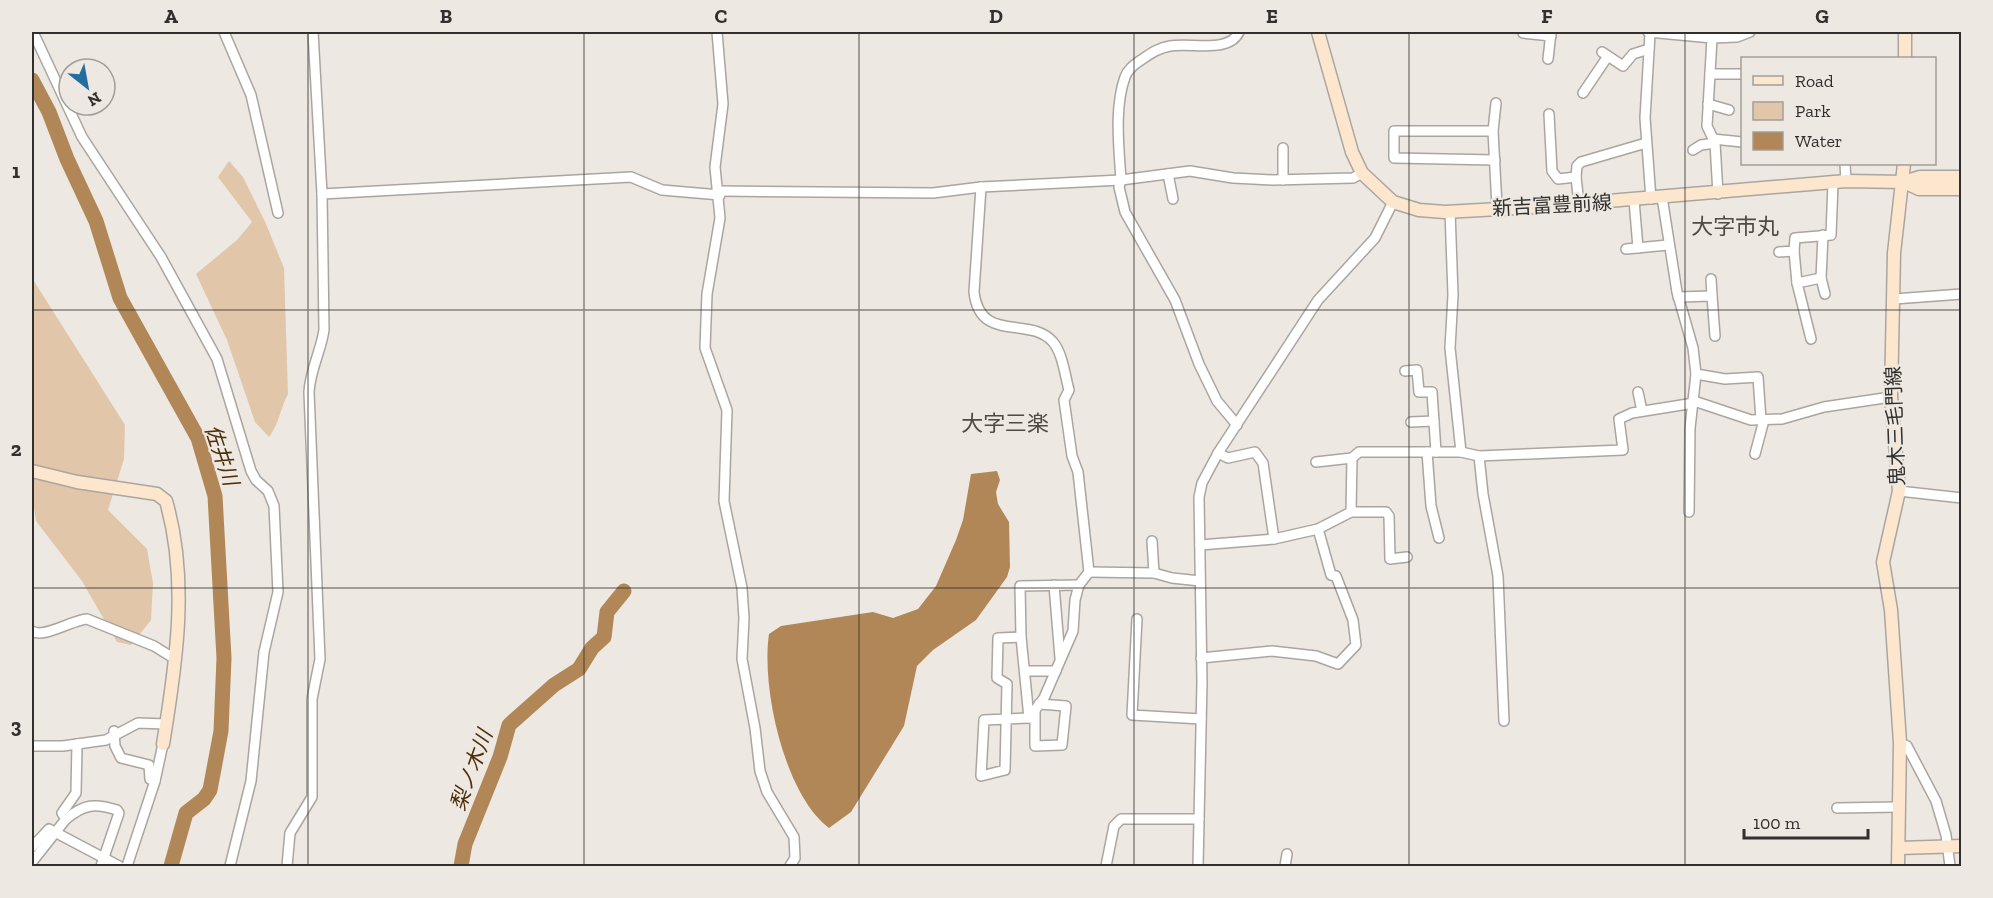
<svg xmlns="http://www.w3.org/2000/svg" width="1993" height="898" font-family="'Zilla Slab','Noto Sans JP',serif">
<rect width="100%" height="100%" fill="#ede8e1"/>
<!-- green -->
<g fill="#e2c6a9">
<path d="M229,161L243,177L266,224L284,268L288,394C280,409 279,424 269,437L255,422L227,340L196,274L237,240L252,222L218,177Z"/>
<polygon points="32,278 125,425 124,459 108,510 147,549 153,583 151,620 131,645 117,642 82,581 36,521 32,493"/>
</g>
<!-- water -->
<path fill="#b18758" d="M997,471L1000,480L996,492L998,504L1009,522L1010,567L1007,577L976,620L933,650L917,666L904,726L851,812L829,828C784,794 761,687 769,634L781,626L873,612L893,618L918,609L936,586L956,540L963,520L971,474Z"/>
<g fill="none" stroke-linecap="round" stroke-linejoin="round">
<!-- river -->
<g stroke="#b18758" stroke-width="15">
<polyline points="32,80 49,112 67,159 96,221 120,298 198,438 215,496 224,658 221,731 210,790 204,799 186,813 171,866"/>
<polyline points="461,866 465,844 500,757 509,725 554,685 579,669 592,648 604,637 607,612 624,591"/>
</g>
<!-- street casing -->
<g stroke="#aba5a0" stroke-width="12">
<g id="street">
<polyline points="33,32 82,137 161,257 217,359 251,471 256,480 268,491 274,506 278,592 264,652 251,781 230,866"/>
<polyline points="224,32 251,95 278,213"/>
<polyline points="717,32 723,104 715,167 720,218 707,294 705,348 727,410 724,501 742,588 744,618 742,659 755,728 760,771 767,792 794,837 795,858 790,866"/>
<polyline points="1648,32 1712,38 1707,126 1715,143 1718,194"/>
<polyline points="1714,32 1712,38 1737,37 1750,32"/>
<polyline points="1523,33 1551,36"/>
<polyline points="1650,34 1645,118 1651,199"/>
<polyline points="1602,52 1623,66 1633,54 1649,49"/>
<polyline points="1548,59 1551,32"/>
<polyline points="1710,74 1742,74"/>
<polyline points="1583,93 1608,56"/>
<polyline points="1496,103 1493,131 1497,207"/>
<polyline points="1708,104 1729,110"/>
<polyline points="1549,114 1552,171 1558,179 1576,177 1579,204"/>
<polyline points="1493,131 1394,131 1394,158 1495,160"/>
<polyline points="1713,139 1742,142"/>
<polyline points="1283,148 1283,180"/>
<polyline points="1693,150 1701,145 1715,143"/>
<polyline points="1845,164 1846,181"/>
<polyline points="1168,174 1173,199"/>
<polyline points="1576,177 1577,166 1581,162 1646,143"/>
<path d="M981,187L974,292C980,344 1029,315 1053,342C1063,354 1065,376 1069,390L1064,400L1072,456L1078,472L1089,572L1079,585L1075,600L1073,631L1044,698L1029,718L984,720L981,776L1005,770L1007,684L997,678L998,638L1021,637"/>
<polyline points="719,191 933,193 981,187 1121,180 1190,171 1233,178 1273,180 1353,178 1362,173"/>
<polyline points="322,194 631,177 662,190 720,195"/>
<polyline points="1662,197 1677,292 1693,348 1696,374 1690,428 1689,512"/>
<polyline points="1634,200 1638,248"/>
<polyline points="1450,211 1453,295 1450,348 1461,452 1479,456 1623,450 1619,419 1632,413 1694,403"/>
<polyline points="1626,249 1668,245"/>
<polyline points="1794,251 1797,283"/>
<polyline points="1779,252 1794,251 1795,238 1831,235 1833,183"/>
<polyline points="1821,278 1825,294"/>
<polyline points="1711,279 1712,296"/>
<polyline points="1678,297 1712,296 1715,336"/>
<polyline points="1894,299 1962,294"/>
<polyline points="1811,339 1797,283 1821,278 1823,235"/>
<polyline points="1405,371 1417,370 1419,392 1432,392 1436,452"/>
<polyline points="1696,374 1725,379 1758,377 1761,420"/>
<polyline points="1638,392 1642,411"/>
<polyline points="1694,401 1751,420 1782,419 1824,407 1891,397"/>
<polyline points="1411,422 1434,421"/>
<path d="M1237,425L1217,401L1199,364L1175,300L1125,212L1119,187L1121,180C1119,148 1114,108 1125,77C1128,69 1134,65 1141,60C1150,54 1158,48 1170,46C1190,42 1229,54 1239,32"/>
<polyline points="1427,452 1431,506 1439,538"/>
<polyline points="1218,453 1228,458 1255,452 1263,463 1274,539"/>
<polyline points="1755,454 1764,420"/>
<polyline points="1479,456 1483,494 1498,576 1504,721"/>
<polyline points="1316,462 1352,458"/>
<polyline points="1899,491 1962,498"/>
<polyline points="1351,512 1352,458 1359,452 1461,452"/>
<polyline points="1152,541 1154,573"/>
<polyline points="1200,545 1274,539 1318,529 1351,512 1386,512 1389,516 1390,559 1407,557"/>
<polyline points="1089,572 1154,573 1172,578 1200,581"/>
<polyline points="1054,585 1060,658"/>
<polyline points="1137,619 1132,715 1201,719"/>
<path d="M32,631C43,639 72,620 87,619L154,646L175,659"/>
<polyline points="1201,658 1272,651 1316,656 1338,664 1356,645 1353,620 1336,576 1331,575 1318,529"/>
<polyline points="1026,671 1056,671"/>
<polyline points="1035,710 1035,746 1062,745 1066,706 1039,704"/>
<polyline points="1029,718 1021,637 1020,586 1079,585"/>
<polyline points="114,731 115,746 121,758 149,765 150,779 155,781"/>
<polyline points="1900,743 1907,746 1936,801 1946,835 1950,866"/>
<polyline points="32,746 63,746 106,740 138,723 166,724"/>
<polyline points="1837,808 1899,807"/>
<path d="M66,819C84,804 95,803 117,810L119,813L101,866"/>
<polyline points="32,847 49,829 119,866"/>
<polyline points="32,862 66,819 62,813 76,793 77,744"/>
<polyline points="127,866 155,781 163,744"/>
<path d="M287,866L290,833L312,797V699L320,659L309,392C310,370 321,351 324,330L322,194L313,32"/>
<polyline points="1106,866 1114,826 1121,819 1199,819"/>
<polyline points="1198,866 1202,682 1199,497 1202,483 1218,453 1318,300 1375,238 1393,202"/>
<polyline points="1285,866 1287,854"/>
</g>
</g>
<!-- secondary casing -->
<g stroke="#aba5a0" stroke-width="15">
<g id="secondary">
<polyline points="1318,32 1352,152 1362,173 1393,202 1419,210 1445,212 1537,207 1846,181 1904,182 1919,189 1962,189"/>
<polyline points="1905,58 1905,32"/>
<polyline points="1904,182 1920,177 1962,177"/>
<path d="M32,471L77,482L157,494L166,501C189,580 176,665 163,744"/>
<polyline points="1899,848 1962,846"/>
<polyline points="1898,866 1900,743 1891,610 1883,562 1899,491 1891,396 1894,253 1904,164"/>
</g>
</g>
<!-- street -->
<use href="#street" stroke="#fff" stroke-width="9"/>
<!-- secondary -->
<use href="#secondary" stroke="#fce7ce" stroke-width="12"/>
</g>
<!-- grid -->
<path fill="none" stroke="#32302e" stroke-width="1.5" stroke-opacity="0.55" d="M308,32V866M584,32V866M859,32V866M1134,32V866M1409,32V866M1685,32V866M32,310H1962M32,588H1962"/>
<g text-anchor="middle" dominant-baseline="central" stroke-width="4.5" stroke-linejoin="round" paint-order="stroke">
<!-- street labels -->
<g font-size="20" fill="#32302e" stroke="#ede8e1">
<text transform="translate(1552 205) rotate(-3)">新吉富豊前線</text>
<text transform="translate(1895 426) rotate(-92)">鬼木三毛門線</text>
</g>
<!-- water labels -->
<g font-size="21" font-style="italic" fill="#4c2e07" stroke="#ede8e1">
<text transform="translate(222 455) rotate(71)">佐井川</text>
<text transform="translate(471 770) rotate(-70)">梨ノ木川</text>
</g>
<!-- quarter labels -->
<g font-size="22" fill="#4f4a45" stroke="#ede8e1">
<text x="1735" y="226">大字市丸</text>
<text x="1005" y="423">大字三楽</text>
</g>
</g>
<!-- border -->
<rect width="1993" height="898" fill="none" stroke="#ede8e1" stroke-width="66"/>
<!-- legend -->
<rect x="1741" y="57" width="195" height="108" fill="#ede8e1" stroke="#a29e99" stroke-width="1.5"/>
<rect x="1753" y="76" width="30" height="9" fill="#fce7ce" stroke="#a29e99" stroke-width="1.5"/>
<text x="1795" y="87" font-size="18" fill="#32302e">Road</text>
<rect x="1753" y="102" width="30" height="18" fill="#e2c6a9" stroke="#a29e99" stroke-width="1.5"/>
<text x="1795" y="117" font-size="18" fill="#32302e">Park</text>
<rect x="1753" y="132" width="30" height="18" fill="#b18758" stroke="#a29e99" stroke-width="1.5"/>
<text x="1795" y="147" font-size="18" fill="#32302e">Water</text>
<!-- north arrow -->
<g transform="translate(87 87) rotate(149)"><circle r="28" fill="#ede8e1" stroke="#a29e99" stroke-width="1.5"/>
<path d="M0-4.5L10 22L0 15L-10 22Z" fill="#236ea1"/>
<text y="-9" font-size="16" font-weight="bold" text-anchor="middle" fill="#32302e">N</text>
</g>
<!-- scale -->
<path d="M1744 829v9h124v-9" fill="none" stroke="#32302e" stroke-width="3"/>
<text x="1753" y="829" font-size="18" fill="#32302e" stroke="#ede8e1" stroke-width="4.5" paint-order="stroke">100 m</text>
<rect x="33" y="33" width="1927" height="832" fill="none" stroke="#32302e" stroke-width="2"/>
<g font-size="20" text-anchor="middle" font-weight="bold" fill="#32302e">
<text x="171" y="23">A</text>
<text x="446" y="23">B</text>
<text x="721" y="23">C</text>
<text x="996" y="23">D</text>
<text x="1272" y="23">E</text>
<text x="1547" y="23">F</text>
<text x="1822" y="23">G</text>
<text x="16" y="178">1</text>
<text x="16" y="456">2</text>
<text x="16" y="733">3</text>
</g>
</svg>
